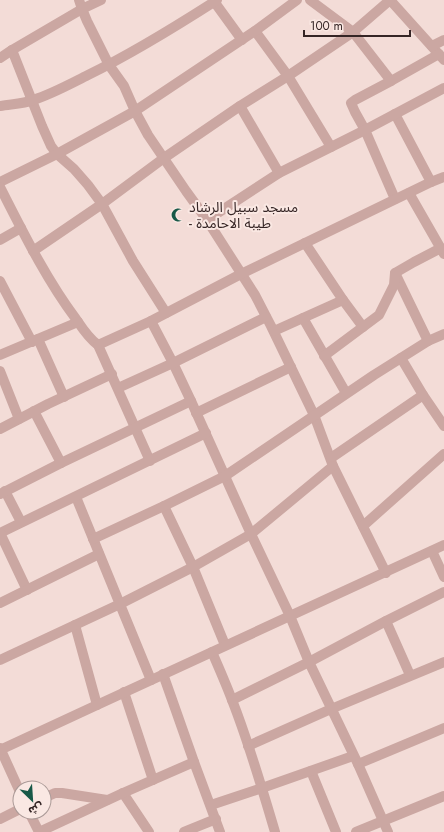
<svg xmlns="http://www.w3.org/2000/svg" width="444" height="832" font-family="Jost,'Noto Sans Arabic',sans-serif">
<rect width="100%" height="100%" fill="#f3dcd7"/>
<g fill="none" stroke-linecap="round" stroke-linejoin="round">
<!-- minor -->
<g stroke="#cba7a2" stroke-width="10">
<polyline points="79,0 82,9 87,21 109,65 124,86 135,111 148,135 186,191 207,220 255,295 271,326 314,415 333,466 386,573"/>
<polyline points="213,0 242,40"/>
<polyline points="310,0 353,32 391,81"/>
<polyline points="390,0 444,60"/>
<polyline points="255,31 288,76 331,147"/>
<polyline points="432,46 444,40"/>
<polyline points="12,50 42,126 51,146 57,154 74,169 88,185 102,204 133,261 166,313"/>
<polyline points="0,58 12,50 82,9 101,0"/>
<path d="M0,106C11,104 23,104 33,100C52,94 70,84 88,75C133,53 175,27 217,0"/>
<polyline points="240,106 279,173"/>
<polyline points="395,114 431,182"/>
<polyline points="0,182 57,154 135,111 255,31 297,0"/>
<path d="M0,187C23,232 46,279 76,319C82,328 89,339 98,345L150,461"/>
<polyline points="409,193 444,254"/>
<polyline points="395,199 365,130 355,112 351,103 355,100 391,81 439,54"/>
<polyline points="207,220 279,173 365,130 444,88"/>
<polyline points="0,240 21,228"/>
<polyline points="305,243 343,300 363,327"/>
<polyline points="33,251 102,204 164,158 240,106 288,76 353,32 390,0"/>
<polyline points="395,273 428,341"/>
<polyline points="0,281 32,342"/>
<polyline points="303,318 346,393"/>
<polyline points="151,321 173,363 191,401 251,534 290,616 309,662 358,764 388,832"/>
<polyline points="274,331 343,300"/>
<polyline points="38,339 64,397"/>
<polyline points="98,345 151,321 241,274 431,182 444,177"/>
<polyline points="0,355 78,322"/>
<polyline points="324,356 379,315 394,285 395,273 414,262 441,248"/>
<polyline points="401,358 423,395 444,426"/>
<polyline points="0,371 19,419"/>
<polyline points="118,388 173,363 266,317"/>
<polyline points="34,411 61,463"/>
<polyline points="196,413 291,367"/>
<polyline points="0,429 48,404 112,374"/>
<polyline points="331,458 423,395"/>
<polyline points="5,491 21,522"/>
<polyline points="0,494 61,463 191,401"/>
<polyline points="76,497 151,680"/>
<polyline points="164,506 193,567 225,645"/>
<polyline points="363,526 444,454"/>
<polyline points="0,533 206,433"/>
<polyline points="0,533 27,590"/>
<polyline points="93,539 164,506 225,476 374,375 428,341 444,334"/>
<polyline points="432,551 444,577"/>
<polyline points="0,603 99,554"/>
<polyline points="386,621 410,675"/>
<polyline points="75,625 97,705"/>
<path d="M212,652C219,668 226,684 232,700C249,743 262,788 275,832"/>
<polyline points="0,660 120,604 193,567 251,534 333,466"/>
<polyline points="163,674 194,762 220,832"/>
<polyline points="124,692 153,780"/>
<polyline points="232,700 309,662 386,621 444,592"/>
<polyline points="248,746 331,709 444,662"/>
<polyline points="0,748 20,792"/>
<polyline points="0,750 97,705 444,545"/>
<polyline points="358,764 444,728"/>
<polyline points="311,771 336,832"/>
<polyline points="123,793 149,832"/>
<polyline points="44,798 55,793 62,793 107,800"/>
<polyline points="211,805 262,788 353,756"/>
<polyline points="29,812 39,832"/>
<polyline points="0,819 20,809"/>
<polyline points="39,832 123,793 194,762"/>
<polyline points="184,832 216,819"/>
<polyline points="356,832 444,796"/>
</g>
</g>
<!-- icons -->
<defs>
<g id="mosque-bare" transform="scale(1.08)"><path d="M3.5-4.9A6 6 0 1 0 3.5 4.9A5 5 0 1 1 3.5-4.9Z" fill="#185948" stroke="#fae8e3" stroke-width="2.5" paint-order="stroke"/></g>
</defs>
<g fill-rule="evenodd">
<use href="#mosque-bare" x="178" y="215"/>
</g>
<g text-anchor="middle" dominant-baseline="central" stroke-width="4" stroke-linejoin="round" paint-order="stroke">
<!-- poi labels -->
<g font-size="14" fill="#352525" stroke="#fae8e3" text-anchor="start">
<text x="189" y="207">مسجد سبيل الرشاد<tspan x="189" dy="16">- طيبة الاحامدة</tspan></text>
</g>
</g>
<!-- north arrow -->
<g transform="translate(32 800) rotate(155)"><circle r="19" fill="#fae8e3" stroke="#ab9a97"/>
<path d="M0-3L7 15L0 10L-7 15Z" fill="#185948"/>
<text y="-6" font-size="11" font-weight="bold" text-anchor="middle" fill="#352525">ش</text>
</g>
<!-- scale -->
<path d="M304 30v6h106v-6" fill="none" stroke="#352525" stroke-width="2"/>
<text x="310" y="30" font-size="12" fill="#352525" stroke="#fae8e3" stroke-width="3" paint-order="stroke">100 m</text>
</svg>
